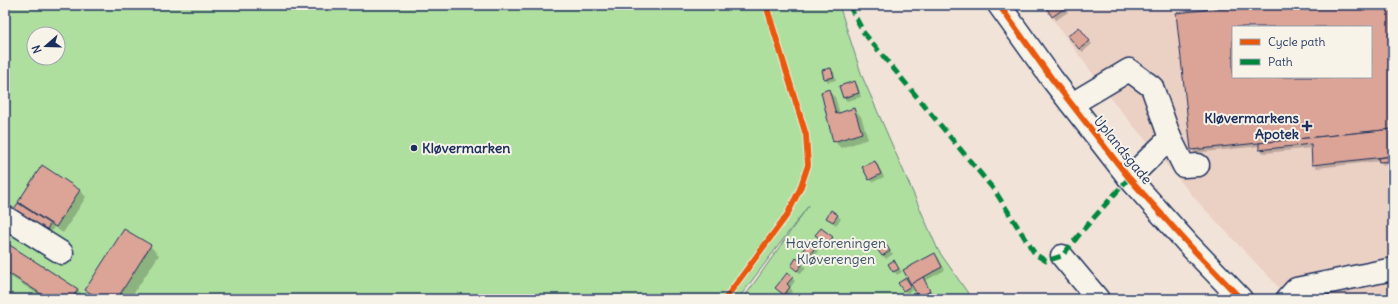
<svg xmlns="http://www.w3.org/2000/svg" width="1398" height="304" font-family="Delius,sans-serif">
<rect width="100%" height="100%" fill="#f2e3d8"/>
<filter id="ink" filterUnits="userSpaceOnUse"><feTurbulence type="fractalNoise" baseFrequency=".025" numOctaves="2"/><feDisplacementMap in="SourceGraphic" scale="8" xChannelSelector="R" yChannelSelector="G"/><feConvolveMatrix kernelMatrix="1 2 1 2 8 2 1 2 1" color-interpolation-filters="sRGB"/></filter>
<g filter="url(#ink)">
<!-- built -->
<path fill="#ebd0c4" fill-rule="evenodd" d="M1042,5H1393V299H1290L1198,202L1115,104ZM1233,27H1371V77H1233Z"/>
<!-- green -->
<path fill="#afdf9f" stroke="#65877e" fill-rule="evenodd" d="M5,5H839L862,76L938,250L972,299H743L809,205L738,299H5ZM34,34H58V58H34Z"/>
<!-- shadow -->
<g fill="#0003" fill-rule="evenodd">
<polygon points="1046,5 1064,5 1068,12 1056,20"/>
<path d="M1261,5H1393V164L1383,165L1380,161L1317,168L1313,164L1312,148L1264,153L1260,150V146L1195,153L1192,149L1178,14ZM1233,27H1371V77H1233Z"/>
<polygon points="1082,32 1092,44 1083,52 1079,49"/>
<polygon points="831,69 834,72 836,80 828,82 825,78"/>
<polygon points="855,82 858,86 861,97 847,101 844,98 840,87"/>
<polygon points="828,91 835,97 840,114 854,110 861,116 868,139 841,148 834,141"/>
<polygon points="875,162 878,165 884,177 873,182 870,179"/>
<polygon points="80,190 86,197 63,233 54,227 50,234 15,209 24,207 19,202"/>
<polygon points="837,215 841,219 836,225 827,218"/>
<polygon points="820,238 832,238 835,241 831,247"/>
<polygon points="5,243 78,290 86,299 45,299 5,273"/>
<polygon points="809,243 818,251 813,257 807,253"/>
<polygon points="885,245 893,254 886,259 878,249"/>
<polygon points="150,246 159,255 130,299 90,299 92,295 87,290"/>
<polygon points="935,254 938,257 945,270 925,281 933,295 925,299 921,299 905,270"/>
<polygon points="796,260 806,267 801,274 795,269"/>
<polygon points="894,261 902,272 897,275 894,271"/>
<polygon points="792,278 795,281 790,288 793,291 788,297 780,291"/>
<polygon points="909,283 913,290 907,293 903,290"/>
</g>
<!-- building -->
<g fill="#dca496" stroke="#1b2f5e" fill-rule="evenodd">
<polygon points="1048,5 1063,5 1065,8 1052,17 1046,7"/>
<path d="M1251,5H1393V129L1191,150L1176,13ZM1233,27H1371V77H1233Z"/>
<polygon points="1079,27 1090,41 1079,49 1068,36"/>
<polygon points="831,68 834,77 824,79 822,70"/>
<polygon points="855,81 859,93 843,98 839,86"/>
<polygon points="829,89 836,114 854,108 862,133 833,142 821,92"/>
<polygon points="1393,129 1393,156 1312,165 1311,144 1259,150 1259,143"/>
<polygon points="1393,156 1393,161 1379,162 1378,158"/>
<polygon points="875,161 881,174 869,180 862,167"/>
<polygon points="42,165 80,190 56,227 18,202"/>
<polygon points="18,203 50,224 46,231 14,209"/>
<polygon points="831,210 838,215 833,222 826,218"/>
<polygon points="821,228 833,237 827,244 815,235"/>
<polygon points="124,229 151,245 117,299 88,299 92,294 85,290"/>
<polygon points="5,242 78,289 72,299 49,299 5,271"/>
<polygon points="808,242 815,247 810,255 803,250"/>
<polygon points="885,243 890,251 882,256 877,249"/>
<polygon points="935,253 942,267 911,284 903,270"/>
<polygon points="796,258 803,263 797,271 791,266"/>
<polygon points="894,260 899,269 893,272 888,264"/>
<polygon points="787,273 793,277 787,284 790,287 784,295 775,288"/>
<polygon points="923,277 930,291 919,298 911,284"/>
<polygon points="906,278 911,286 903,291 898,283"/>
</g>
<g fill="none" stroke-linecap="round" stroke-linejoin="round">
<!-- minor casing -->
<g stroke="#1b2f5e" stroke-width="25">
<g id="minor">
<polyline points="999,5 1052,79 1129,178 1190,246 1241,299"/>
<polyline points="1072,104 1129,70 1152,87 1170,138 1184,166 1198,165"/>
<polyline points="1129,178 1170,138"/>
<polyline points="5,217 62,253"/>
<polyline points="1062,256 1098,299"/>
<polyline points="1287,299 1296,289 1393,269"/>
</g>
</g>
<!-- minor -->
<use href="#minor" stroke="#f7f3e8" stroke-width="22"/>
<!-- quiet -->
<polyline stroke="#00873e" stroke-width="5" stroke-dasharray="10 5" stroke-linecap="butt" points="849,5 864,33 995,191 1035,254 1046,261 1062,256 1083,230 1129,178"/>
<!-- cycleway casing -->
<g stroke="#f7f3e8" stroke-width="8">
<g id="cycleway">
<polyline points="999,5 1052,79 1129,178 1190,246 1241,299"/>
<polyline points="725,299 787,215 800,189 808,165 806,135 766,5"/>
</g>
</g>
<!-- cycleway -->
<use href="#cycleway" stroke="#e8590c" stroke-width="6"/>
</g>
</g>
<!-- markers -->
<g fill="#1b2f5e" stroke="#f7f3e8" stroke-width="1.5">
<path d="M1305 120h4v4h4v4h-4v4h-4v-4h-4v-4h4z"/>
<circle cx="414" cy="148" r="4"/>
</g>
<g text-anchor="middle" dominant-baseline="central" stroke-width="4" stroke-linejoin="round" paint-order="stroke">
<!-- poi labels -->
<g font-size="14" font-weight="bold" fill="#1b2f5e" stroke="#f7f3e8" text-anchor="end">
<text x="1299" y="118">Kløvermarkens<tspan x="1299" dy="16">Apotek</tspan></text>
<text x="422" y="148" text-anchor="start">Kløvermarken</text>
</g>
<!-- street labels -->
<g font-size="14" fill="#1b2f5e" stroke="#f7f3e8">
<text transform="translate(1123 150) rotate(51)">Uplandsgade</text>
</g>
<!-- park labels -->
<g font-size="14" fill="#39526b" stroke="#f7f3e8">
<text x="836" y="243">Haveforeningen<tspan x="836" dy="16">Kløverengen</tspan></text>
</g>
</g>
<!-- margin -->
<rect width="1398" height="304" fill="none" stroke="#f7f3e8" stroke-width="20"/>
<rect x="10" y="10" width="1378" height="284" fill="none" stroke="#1b2f5e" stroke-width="1.5" filter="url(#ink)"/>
<!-- legend -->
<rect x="1232" y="26" width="140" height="52" fill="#f7f3e8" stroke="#9fa5b1"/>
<rect x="1240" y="39" width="20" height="6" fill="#e8590c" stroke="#9fa5b1"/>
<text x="1268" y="46" font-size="12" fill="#1b2f5e">Cycle path</text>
<rect x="1240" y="59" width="20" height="6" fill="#00873e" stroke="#9fa5b1"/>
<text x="1268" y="66" font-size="12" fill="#1b2f5e">Path</text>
<!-- north arrow -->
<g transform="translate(46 46) rotate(250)"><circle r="19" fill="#f7f3e8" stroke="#9fa5b1"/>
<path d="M0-3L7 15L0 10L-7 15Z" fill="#1b2f5e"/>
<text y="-6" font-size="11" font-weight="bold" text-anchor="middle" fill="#1b2f5e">N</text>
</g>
</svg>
